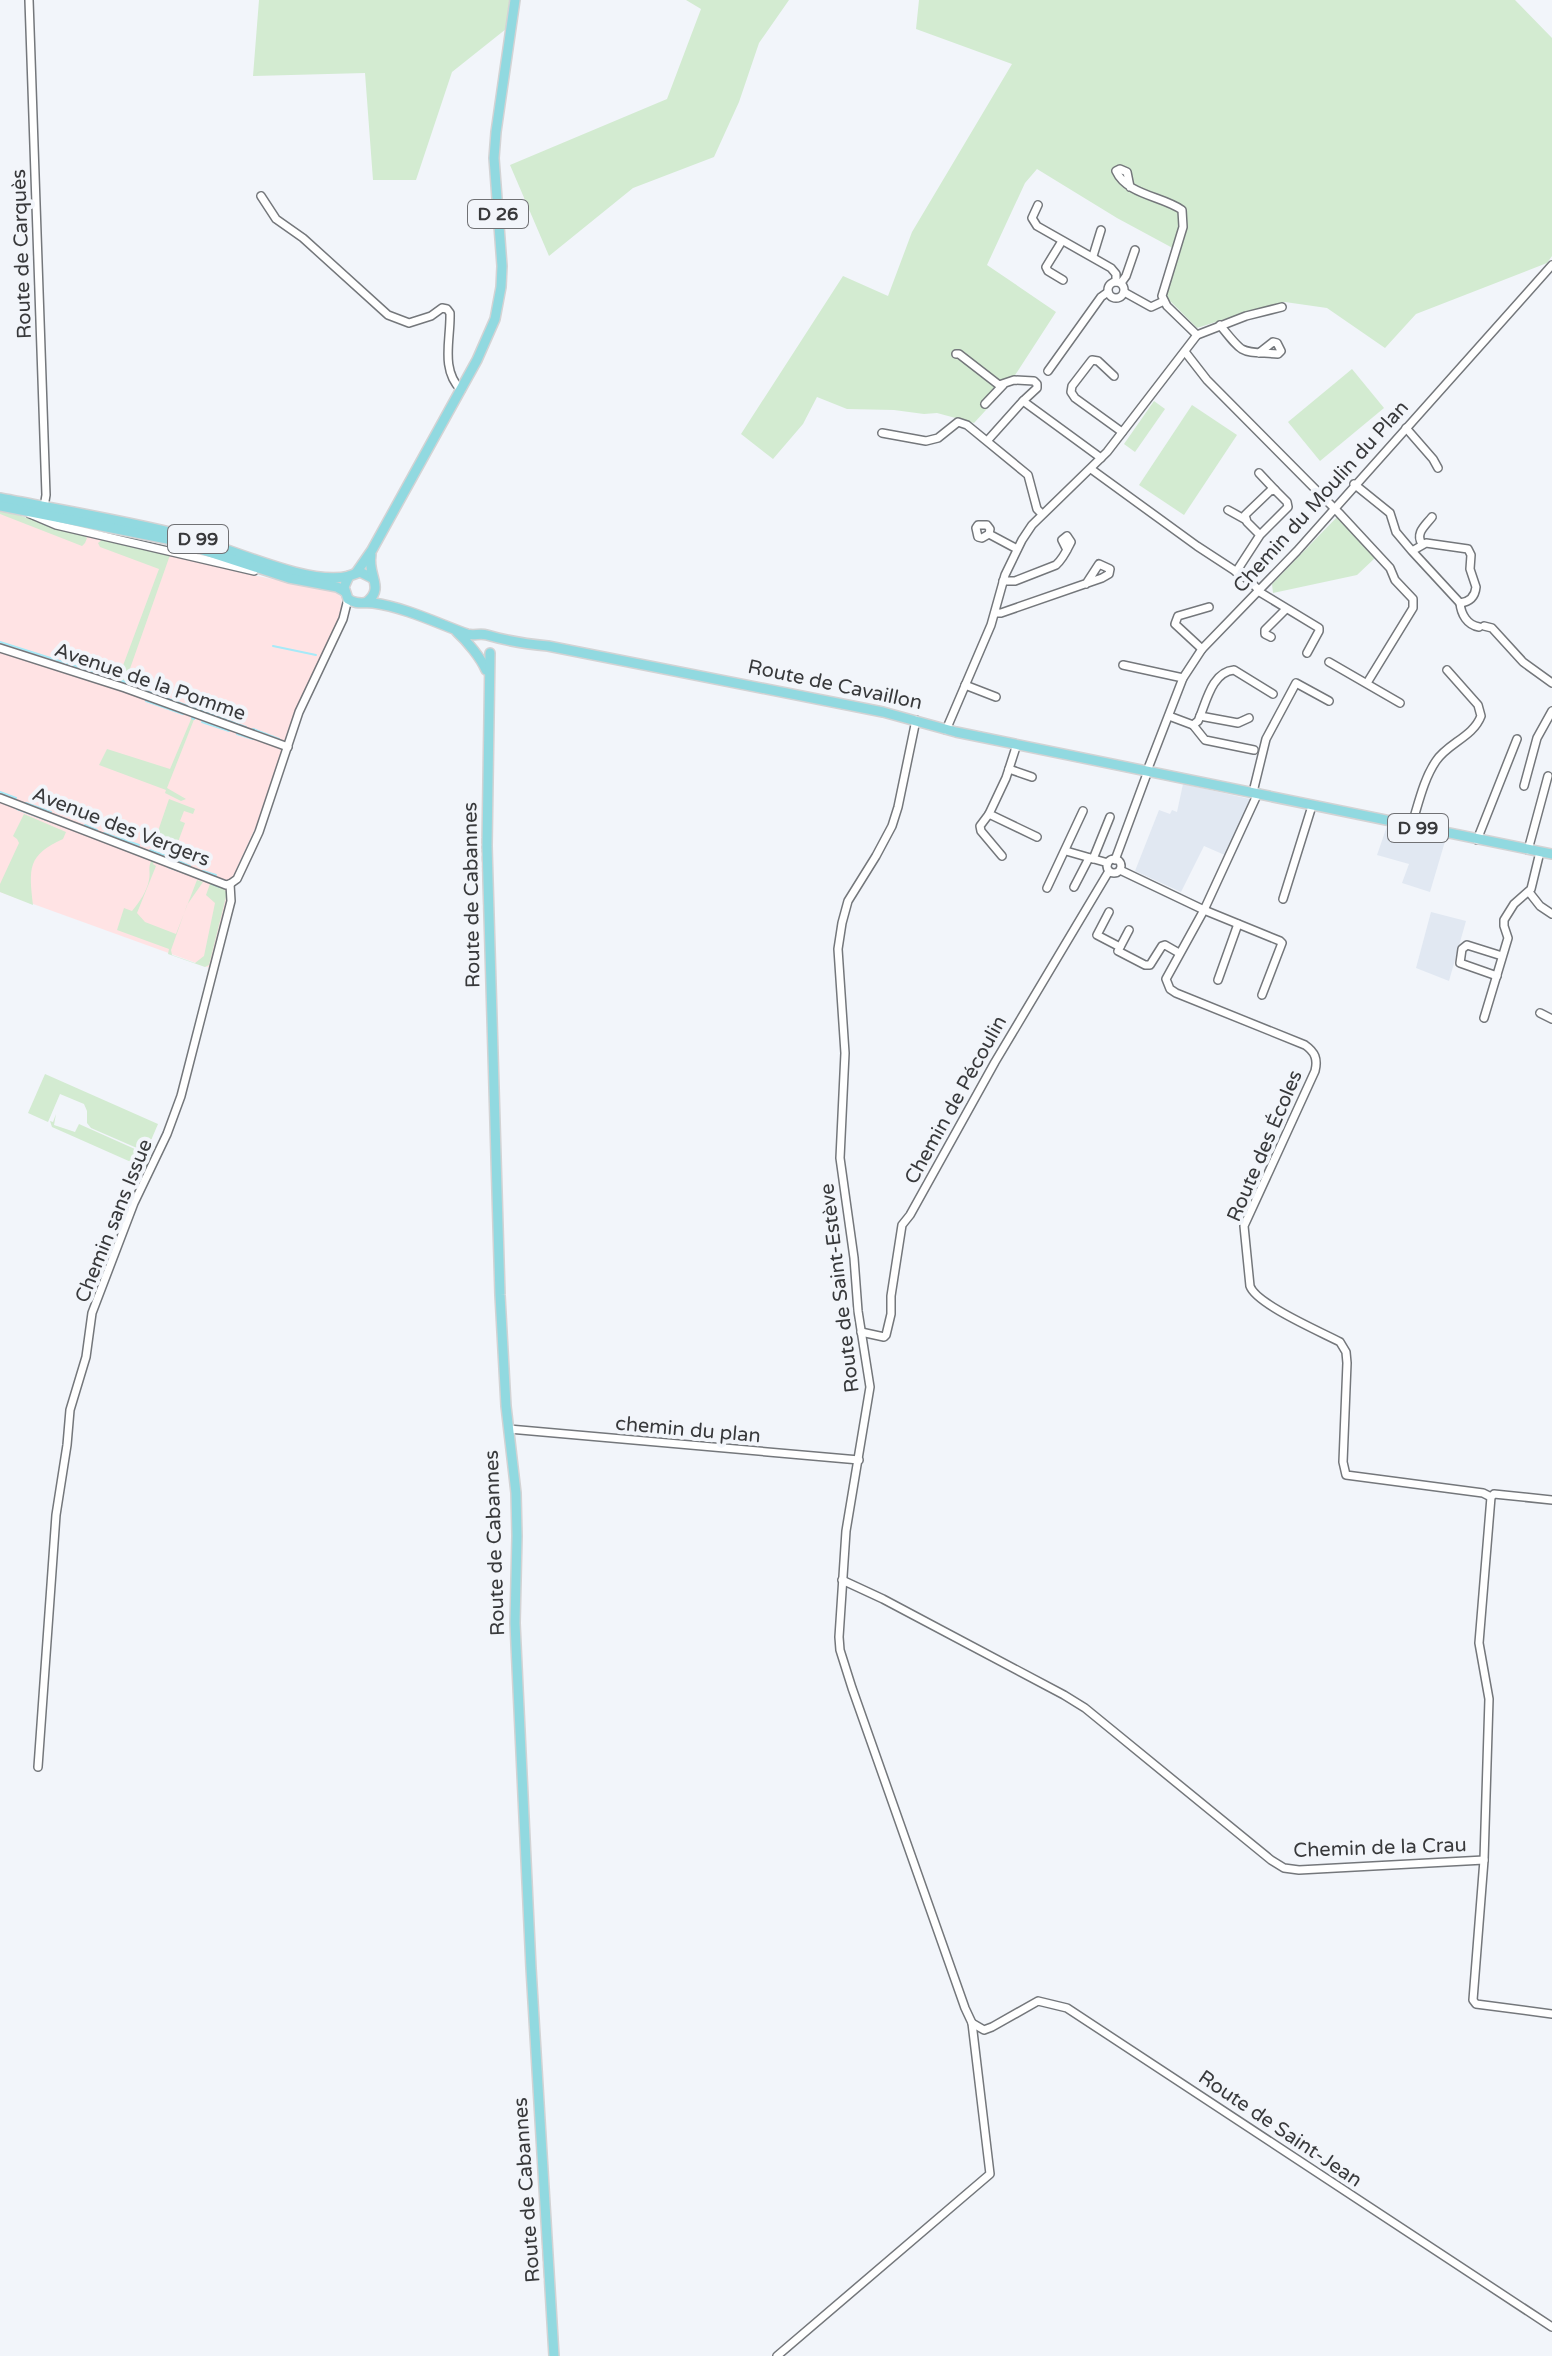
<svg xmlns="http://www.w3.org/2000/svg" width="1552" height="2356" font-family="'Varela Round',sans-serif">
<rect width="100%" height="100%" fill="#f2f5fa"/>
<!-- built -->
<g fill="#e1e8f2">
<polygon points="1183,784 1250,799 1246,816 1227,856 1204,846 1181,892 1135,871 1159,810 1170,814 1172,810 1177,812"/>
<polygon points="1387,826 1446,838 1430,892 1402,883 1409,864 1377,855"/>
<polygon points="1431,912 1466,921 1449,981 1416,968"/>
</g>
<!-- industrial -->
<polygon fill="#ffe3e4" points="0,514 248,574 335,592 342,598 340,618 264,809 234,874 210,968 0,892"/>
<!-- green -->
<g fill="#d3ebd1">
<polygon points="259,0 510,0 506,29 452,72 416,180 373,180 365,73 253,76"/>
<polygon points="686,0 789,0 759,43 739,102 714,157 633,188 549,256 510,165 667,99 701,9"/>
<polygon points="919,0 1515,0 1552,38 1552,256 1547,263 1416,314 1385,348 1327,308 1285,302 1253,310 1197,328 1165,296 1180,252 1117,218 1037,169 1025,183 987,265 1056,312 1008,386 974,423 937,413 924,414 894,410 847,409 817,397 803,424 773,459 741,434 843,276 888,296 912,232 1012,64 916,29"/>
<polygon points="1352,369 1384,408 1320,461 1288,422"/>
<polygon points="1154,401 1165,409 1135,452 1124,444"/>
<polygon points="1192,405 1237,435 1184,515 1139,485"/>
<path d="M0,510C29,516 55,531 85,536L87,538L85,543L82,546L0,514Z"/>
<polygon points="1338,516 1376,557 1357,575 1273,593 1272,584"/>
<polygon points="103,539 170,555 126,680 138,685 136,689 118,682 118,679 159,569 100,547 98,543"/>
<polygon points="192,717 195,717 167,788 186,799 181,801 165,793 166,790 99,765 107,749 170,769"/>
<polygon points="169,799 195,809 193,814 184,811 180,821 185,823 178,842 185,845 183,853 174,850 175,848 169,845 167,848 163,847 166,838 157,834"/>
<path d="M24,814L66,832L63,839C27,855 29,869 33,905L0,892V884L19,843L17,839L13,836Z"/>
<path d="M152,860H154L153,864L156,866L137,913L145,922L176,934L197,880L203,882L187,905L171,950L172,955L195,963L204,956L215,903L206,895L211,881L223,888L227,893L209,965L205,967L168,954L169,949L117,930L124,908L132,911C139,903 147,891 149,880C151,871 147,868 152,860Z"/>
<polygon points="45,1074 158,1124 146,1152 91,1128 87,1123 87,1111 84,1104 60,1094 48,1122 28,1113"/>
<polygon points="56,1114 54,1125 75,1132 79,1124 155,1158 149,1170 52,1127 50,1121 53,1122"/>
</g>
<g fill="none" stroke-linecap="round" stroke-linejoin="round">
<!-- stream -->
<g stroke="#a7eaf8" stroke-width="2">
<polyline points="0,642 110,677"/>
<polyline points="273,646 316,655"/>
<polyline points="120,680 135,686"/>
<polyline points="144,690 246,727"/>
<polyline points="146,701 183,714"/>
<polyline points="192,718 194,719"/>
<polyline points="202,722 229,731"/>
<polyline points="253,729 279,739"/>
<polyline points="237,734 253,739"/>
<polyline points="0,792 16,798"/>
<polyline points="26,803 51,812"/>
<polyline points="17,809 52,822"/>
<polyline points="85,825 97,830"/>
<polyline points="104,833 139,845"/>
<polyline points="150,850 164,855"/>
<polyline points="169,857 190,866"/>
<polyline points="168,867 188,874"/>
<polyline points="203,871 216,875"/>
<polyline points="198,878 204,880"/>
<polyline points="212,884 220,887"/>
</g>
<!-- minor casing -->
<g stroke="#74777b" stroke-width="10">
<g id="minor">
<polyline points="29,0 46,495 44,507"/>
<path d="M1130,187L1127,172L1120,169L1116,171C1127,195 1162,196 1182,210L1183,227L1162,296L1167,306L1197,335"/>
<path d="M261,196L276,219L303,238L388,315L409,323L431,316L442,308L447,309L450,313C451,339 440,369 461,390"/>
<polyline points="1038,205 1032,218 1037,226 1111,268 1116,274 1116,282"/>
<polyline points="1062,241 1046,267 1048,271 1063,280"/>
<polyline points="1093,256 1101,230"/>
<circle cx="1116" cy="290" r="8"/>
<polyline points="1121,283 1126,276 1135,250"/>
<polyline points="1124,292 1151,307 1164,301"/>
<path d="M1220,325C1245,356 1239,351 1278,354L1281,351L1277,343L1273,342L1259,353"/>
<polyline points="1186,353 1207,380 1339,513 1390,568 1395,580 1413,599 1413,608 1367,683"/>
<polyline points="956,354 959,354 999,385 1014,380 1034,381 1037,384 1037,388 1023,401"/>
<polyline points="1048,371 1101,297 1108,292"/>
<polyline points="1114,376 1098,361 1092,360 1072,386 1071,392 1075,398 1122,432"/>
<polyline points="985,404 1003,385"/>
<polyline points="1406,428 1433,459 1438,468"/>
<polyline points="882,433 926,441 938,438 958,422 967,425 1028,475 1037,509 1042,514"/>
<polyline points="988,440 1023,401 1101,458"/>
<polyline points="1091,469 1197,546 1246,578 1259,590"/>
<polyline points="1259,473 1275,490"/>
<path d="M1354,484L1390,513L1396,532L1412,551L1426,543L1468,549L1471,555L1470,569L1476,587C1475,597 1469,602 1460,603L1412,551"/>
<polyline points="1228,510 1246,520"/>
<polyline points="30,514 56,525 254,571"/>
<polyline points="989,534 982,538 978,537 976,528 978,525 987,525 990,529 989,534 1017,549"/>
<path d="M1422,544C1415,533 1425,526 1432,517"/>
<polyline points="1236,572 1260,535 1288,507 1287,502 1275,490 1270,491 1245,515 1247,522 1260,535"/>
<path d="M1003,581H1015L1056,565C1063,559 1067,550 1071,542L1067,536L1062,540L1067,550"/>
<polyline points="1258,591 1319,628 1319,631 1307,653"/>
<path d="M1460,603C1461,614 1467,625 1479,627"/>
<polyline points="995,613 1001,613 1102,578 1109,574 1110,569 1099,564 1086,584"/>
<polyline points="1484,626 1492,628 1523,662 1552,683"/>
<polyline points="1271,637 1265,634 1265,630 1286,609"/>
<polyline points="0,648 125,688 288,747"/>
<polyline points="1202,649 1175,624 1178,616 1209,607"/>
<polyline points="1329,662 1400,703"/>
<polyline points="1123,665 1183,678"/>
<polyline points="965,685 996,697"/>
<path d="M1169,716L1193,725L1198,721C1206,704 1211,672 1234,670L1273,694"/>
<polyline points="1200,716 1238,723 1249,718"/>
<polyline points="916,720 898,807 892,826 876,856 848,901 842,923 838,949 845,1053 840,1158 854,1258 858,1311 870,1387 846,1531 839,1637 840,1650 852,1688 965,2008 972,2023 984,2030 992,2027 1038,2001 1067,2008 1552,2327"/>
<polyline points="1193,725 1205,740 1254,750"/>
<polyline points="946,730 991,625 1005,575 1022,540 1032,525 1107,452 1197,335 1246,316 1282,307"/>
<polyline points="1017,744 1006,778 989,814 1037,837"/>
<polyline points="1009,769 1032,777"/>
<polyline points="1147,771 1183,678 1202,649 1297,551 1552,265"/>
<polyline points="1524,786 1537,738 1552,711"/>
<polyline points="1253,792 1266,739 1296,683 1329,701"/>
<path d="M1258,793L1204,910L1166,979L1170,989L1176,993L1305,1045C1315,1052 1318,1059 1315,1071L1244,1226L1250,1286C1256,1304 1321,1332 1340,1342L1346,1352L1347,1363L1343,1462L1346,1475L1483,1493L1491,1497"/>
<polyline points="0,798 226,885 230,884"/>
<polyline points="989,814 980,826 981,831 1002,856"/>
<path d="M1411,827C1418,806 1423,780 1436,761C1448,743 1473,737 1481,716L1478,705L1447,670"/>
<polyline points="1477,840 1517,739"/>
<polyline points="1528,850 1548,776"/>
<polyline points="1066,851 1108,863"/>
<polyline points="1093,859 1110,817"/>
<circle cx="1114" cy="866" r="7"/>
<polyline points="1115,860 1148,771"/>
<polyline points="1120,870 1204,910 1280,941 1282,943 1262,995"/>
<polyline points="230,884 237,879 259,832 299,712 343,619 348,599"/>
<polyline points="1074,887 1089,858"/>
<polyline points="1047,888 1083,811"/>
<polyline points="1529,892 1540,906 1552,914"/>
<polyline points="1283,899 1312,806"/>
<polyline points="1109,912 1097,935 1120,947"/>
<polyline points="1129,930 1118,951 1145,965 1150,965 1162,946 1165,945 1179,953"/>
<polyline points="1497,976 1460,963 1462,949 1467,945 1502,956"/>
<polyline points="1218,980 1238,924"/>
<polyline points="1540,1013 1552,1019"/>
<polyline points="1484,1018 1508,938 1504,926 1504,920 1514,904 1531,889 1540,852"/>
<polyline points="861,1332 884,1337 886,1335 891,1314 891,1296 902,1225 910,1215 995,1062 1109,871"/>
<polyline points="509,1429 859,1460"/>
<polyline points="1552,1500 1494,1494 1491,1497 1479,1643 1489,1699 1484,1860 1473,2000 1476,2004 1552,2014"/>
<polyline points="842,1580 883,1599 1064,1695 1085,1708 1271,1860 1284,1868 1299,1870 1484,1860"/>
<polyline points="38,1767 56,1515 67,1445 70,1410 86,1357 92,1313 134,1203 167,1134 181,1096 231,901 230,884"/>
<polyline points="777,2356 990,2174 972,2023"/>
</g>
</g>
<!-- major casing -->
<g stroke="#d3d3d4" stroke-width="12">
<g id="major">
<path d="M0,498C61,510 122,520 182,535C226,546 308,587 349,576"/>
<polyline points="0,506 172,540 289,578 337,587 344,591"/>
<polyline points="356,573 372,550 477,360 495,319 501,287 502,266 494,158 496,132 515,0"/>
<path d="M372,578L360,572L349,576L344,587L348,599C357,605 362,602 373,603C404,607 437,623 467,634C474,636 480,633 487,635C507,641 526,644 548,646L883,712L956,732L1552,854"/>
<path d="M367,602C385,587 367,576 371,555"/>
<path d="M457,632C467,641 481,658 486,670"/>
<polyline points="490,653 487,846 500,1295 506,1406 516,1493 517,1536 515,1623 531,1968 554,2356"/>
</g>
</g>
<!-- minor -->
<use href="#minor" stroke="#fff" stroke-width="7"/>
<!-- major -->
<use href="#major" stroke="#91d9e0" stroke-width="9"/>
</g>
<g text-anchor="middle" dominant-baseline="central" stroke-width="8" stroke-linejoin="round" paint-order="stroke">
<!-- shield labels -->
<g fill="#f2f5fa" stroke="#707174" stroke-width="2">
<rect x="468" y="200" width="60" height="28" rx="6"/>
<rect x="168" y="525" width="60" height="28" rx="6"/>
<rect x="1388" y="814" width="60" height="28" rx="6"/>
</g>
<g font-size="18" font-weight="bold" fill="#38393b">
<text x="498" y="214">D 26</text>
<text x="198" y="539">D 99</text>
<text x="1418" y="828">D 99</text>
</g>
<!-- street labels -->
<g font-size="20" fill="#38393b" stroke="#f2f5fa">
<text transform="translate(22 254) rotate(-92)">Route de Carquès</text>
<text transform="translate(1321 497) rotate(-48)">Chemin du Moulin du Plan</text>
<text transform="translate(150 682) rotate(19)">Avenue de la Pomme</text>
<text transform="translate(835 685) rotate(12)">Route de Cavaillon</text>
<text transform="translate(121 827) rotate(21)">Avenue des Vergers</text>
<text transform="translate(472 895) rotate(-91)">Route de Cabannes</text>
<text transform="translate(956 1100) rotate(-61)">Chemin de Pécoulin</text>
<text transform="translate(1265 1146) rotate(-67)">Route des Écoles</text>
<text transform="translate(114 1221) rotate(-68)">Chemin sans Issue</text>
<text transform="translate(840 1288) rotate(-97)">Route de Saint-Estève</text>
<text transform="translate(688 1430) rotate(5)">chemin du plan</text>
<text transform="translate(495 1543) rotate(-92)">Route de Cabannes</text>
<text transform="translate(1380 1848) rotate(-2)">Chemin de la Crau</text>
<text transform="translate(1280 2129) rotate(34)">Route de Saint-Jean</text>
<text transform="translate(527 2190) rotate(-94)">Route de Cabannes</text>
</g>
</g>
</svg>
